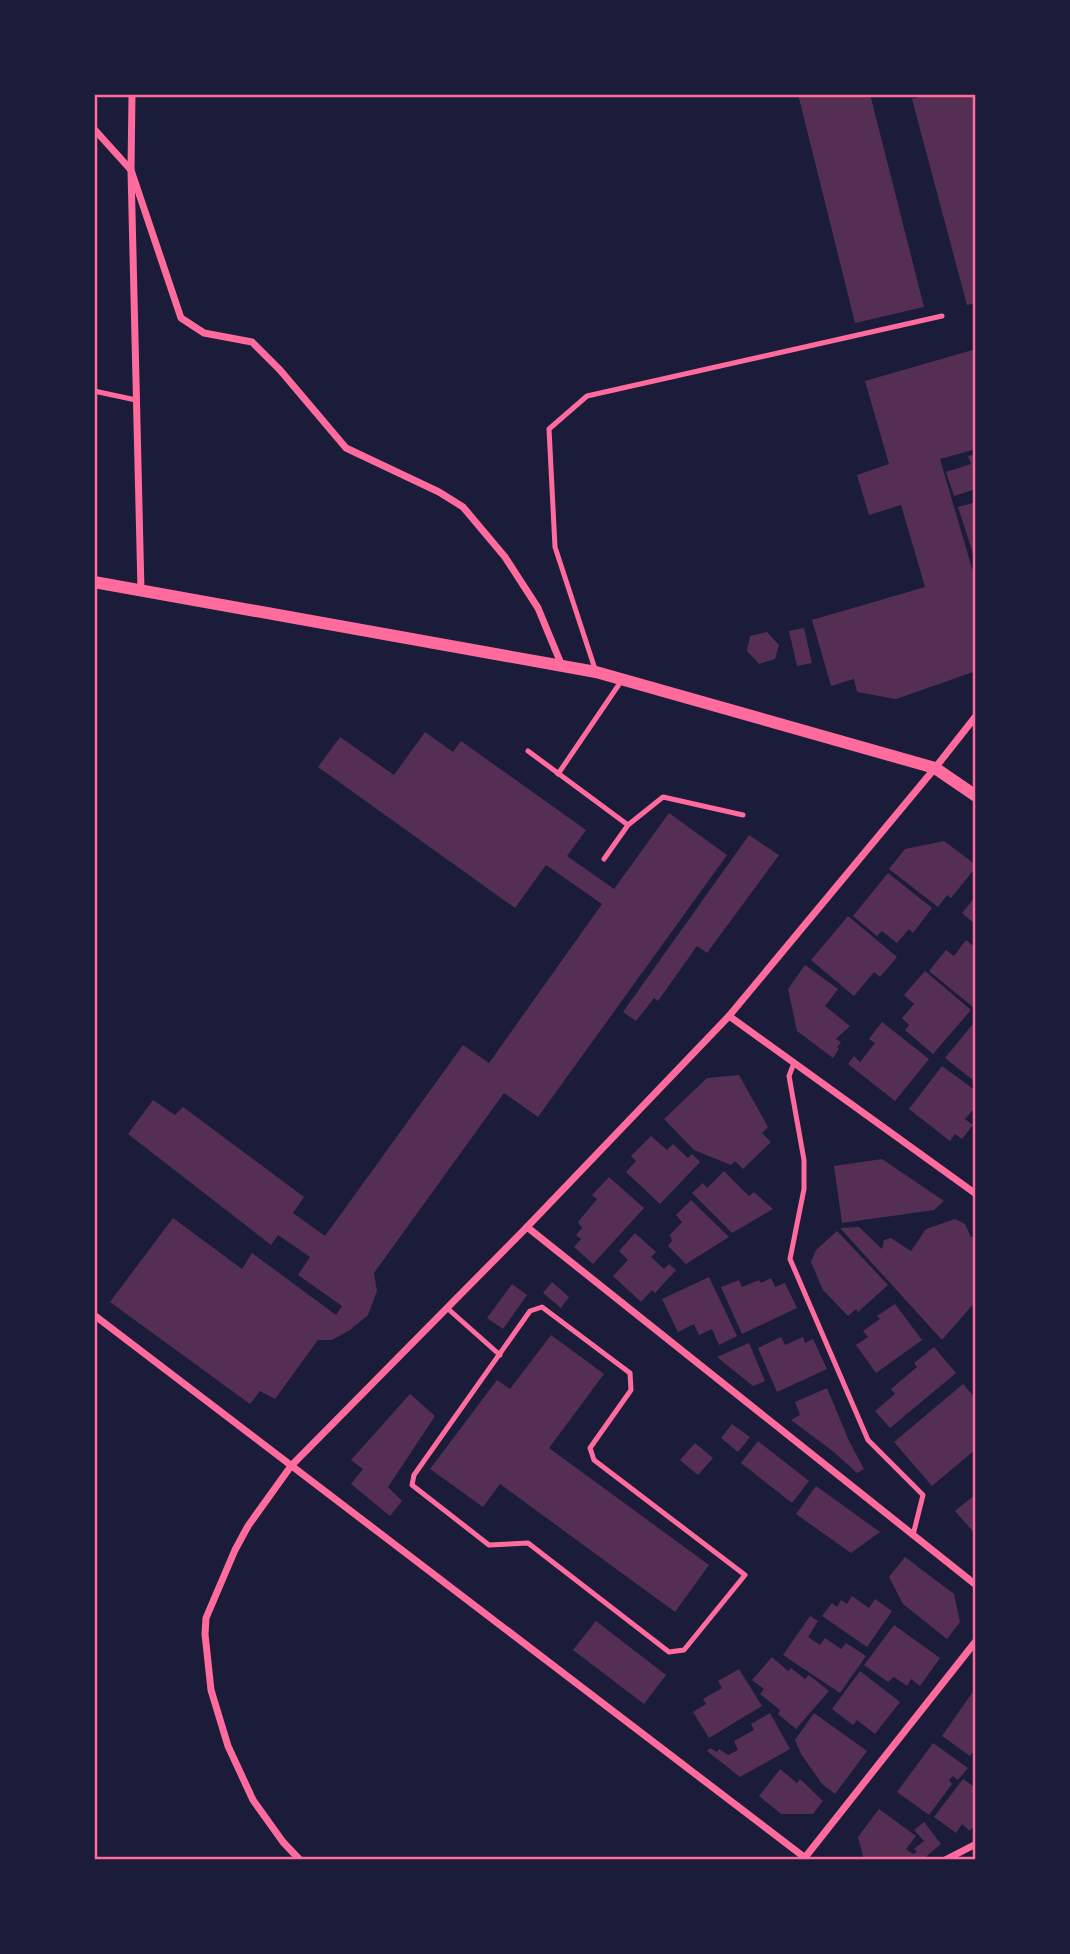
<svg xmlns="http://www.w3.org/2000/svg" width="1070" height="1954" font-family="'Fira Sans Condensed',sans-serif">
<rect width="100%" height="100%" fill="#1b1b3a"/>
<!-- building -->
<g fill="#542f53">
<polygon points="798,94 870,94 924,307 855,323"/>
<polygon points="930,94 976,94 976,303 967,305 912,99"/>
<polygon points="976,349 976,449 940,459 976,582 976,671 896,699 857,692 854,679 831,686 812,620 925,587 901,505 869,515 857,475 889,464 865,381"/>
<polygon points="976,454 976,489 954,496 946,472 971,464 968,456"/>
<polygon points="976,502 976,560 975,560 958,507"/>
<polygon points="804,628 812,663 797,666 789,631"/>
<polygon points="767,632 779,645 775,659 759,664 747,651 750,636"/>
<polygon points="425,732 453,752 461,741 586,830 567,856 614,889 669,813 727,855 538,1117 504,1093 374,1273 377,1291 368,1315 350,1330 332,1340 318,1340 275,1399 260,1391 250,1404 110,1302 173,1218 242,1269 252,1253 336,1315 342,1306 298,1275 310,1257 278,1235 271,1245 128,1134 153,1100 175,1115 183,1107 304,1197 293,1213 325,1236 463,1045 489,1063 602,904 546,865 515,908 318,767 340,737 394,775"/>
<polygon points="749,835 779,855 707,953 697,946 658,1001 654,998 636,1021 623,1012"/>
<polygon points="944,841 976,865 976,867 951,898 947,895 938,907 889,869 905,849"/>
<polygon points="888,873 932,908 913,933 909,929 897,943 882,931 877,936 853,916"/>
<polygon points="976,896 976,925 962,913"/>
<polygon points="848,916 897,957 880,977 874,972 854,996 811,960"/>
<polygon points="966,940 976,948 976,1004 973,1007 929,971 946,950 954,956"/>
<polygon points="805,965 838,989 825,1006 850,1026 836,1039 841,1042 837,1047 839,1049 833,1058 797,1031 788,989"/>
<polygon points="925,971 971,1010 933,1054 905,1030 909,1025 902,1018 914,1004 904,995"/>
<polygon points="976,1020 976,1078 973,1080 945,1058"/>
<polygon points="882,1022 929,1059 895,1101 848,1064 854,1056 860,1062 875,1043 869,1039"/>
<polygon points="942,1066 976,1091 976,1106 965,1119 973,1125 962,1139 955,1134 950,1141 909,1109"/>
<polygon points="739,1075 768,1127 762,1133 771,1142 743,1169 735,1161 731,1165 694,1150 664,1119 707,1078"/>
<polygon points="651,1136 667,1150 673,1144 688,1158 692,1154 700,1162 660,1204 626,1172 636,1161 631,1156"/>
<polygon points="882,1159 944,1201 934,1210 842,1223 834,1166"/>
<polygon points="724,1171 749,1196 754,1192 773,1209 732,1233 692,1193 703,1183 707,1188"/>
<polygon points="609,1177 644,1208 593,1264 574,1247 581,1239 576,1235 582,1228 578,1222 597,1199 592,1195"/>
<polygon points="691,1200 729,1237 686,1264 668,1246 672,1241 670,1235 682,1222 676,1215"/>
<polygon points="955,1219 965,1224 971,1237 976,1236 976,1301 942,1340 840,1228 859,1227 882,1249 884,1240 891,1238 911,1251 926,1229"/>
<polygon points="837,1231 888,1285 858,1312 856,1309 848,1316 823,1290 811,1262 816,1250"/>
<polygon points="635,1233 656,1252 651,1257 664,1269 669,1264 676,1270 655,1293 652,1290 641,1302 613,1276 628,1260 619,1251"/>
<polygon points="709,1277 737,1336 719,1345 712,1329 699,1335 694,1324 678,1332 662,1299"/>
<polygon points="771,1278 775,1287 785,1283 797,1308 742,1334 721,1287 739,1280 742,1287 759,1280 761,1283"/>
<polygon points="552,1282 569,1297 561,1308 543,1293"/>
<polygon points="512,1284 527,1295 503,1329 487,1318"/>
<polygon points="895,1304 922,1340 876,1373 856,1345 868,1337 863,1331 880,1319 877,1316"/>
<polygon points="551,1335 604,1374 549,1448 709,1565 675,1612 500,1484 483,1507 430,1469 497,1380 510,1389"/>
<polygon points="781,1337 785,1345 803,1337 805,1343 813,1339 827,1369 777,1392 758,1348"/>
<polygon points="749,1343 765,1381 753,1386 717,1357"/>
<polygon points="934,1347 956,1373 890,1428 875,1411 895,1394 891,1389 917,1367 914,1363"/>
<polygon points="963,1384 976,1399 976,1449 932,1486 894,1442"/>
<polygon points="827,1388 849,1441 864,1469 857,1473 834,1452 791,1420 800,1415 795,1402"/>
<polygon points="410,1394 435,1416 388,1487 402,1501 390,1516 351,1484 363,1469 351,1460"/>
<polygon points="732,1424 750,1437 738,1452 721,1438"/>
<polygon points="758,1441 809,1481 792,1503 741,1463"/>
<polygon points="695,1443 713,1458 698,1475 680,1460"/>
<polygon points="816,1486 880,1532 851,1553 796,1514"/>
<polygon points="976,1494 976,1535 955,1511"/>
<polygon points="905,1557 954,1594 960,1622 947,1639 903,1604 889,1577"/>
<polygon points="852,1596 869,1608 875,1599 892,1611 867,1647 822,1616 832,1603 837,1607 841,1600 847,1604"/>
<polygon points="810,1616 818,1621 808,1637 820,1645 825,1638 841,1649 846,1643 866,1656 840,1693 783,1655"/>
<polygon points="596,1621 666,1675 644,1704 573,1650"/>
<polygon points="894,1625 940,1658 920,1686 911,1679 907,1686 894,1677 888,1682 864,1665"/>
<polygon points="772,1657 788,1671 791,1668 805,1679 809,1675 829,1691 796,1729 778,1714 780,1710 760,1694 764,1689 752,1680"/>
<polygon points="739,1669 762,1706 709,1738 693,1712 706,1704 703,1699 722,1688 718,1681"/>
<polygon points="860,1671 900,1702 875,1734 857,1720 853,1725 832,1709"/>
<polygon points="972,1693 976,1696 976,1748 970,1756 942,1736"/>
<polygon points="770,1713 790,1749 740,1777 707,1751 710,1748 717,1752 719,1749 728,1755 738,1750 734,1741 754,1730 751,1724"/>
<polygon points="814,1713 867,1751 835,1794 822,1784 801,1754 795,1740"/>
<polygon points="933,1743 968,1768 958,1780 953,1776 949,1780 952,1784 929,1815 897,1792"/>
<polygon points="780,1769 797,1783 800,1779 823,1801 813,1814 781,1814 759,1796"/>
<polygon points="963,1779 976,1788 976,1823 970,1831 962,1824 956,1833 934,1817"/>
<polygon points="879,1809 916,1836 906,1849 913,1854 917,1852 914,1849 924,1841 914,1830 924,1822 941,1844 922,1860 864,1860 858,1837"/>
</g>
<g fill="none" stroke-linecap="round" stroke-linejoin="round">
<!-- service -->
<g stroke="#ff6b9d" stroke-width="5">
<polyline points="94,391 136,400"/>
<polyline points="595,669 555,547 549,429 587,396 942,316"/>
<polyline points="528,751 628,825"/>
<polyline points="558,774 622,680"/>
<polyline points="604,859 628,825 663,797 743,815"/>
<polyline points="794,1063 789,1076 804,1160 804,1189 790,1259 868,1440 923,1495 913,1535"/>
<polygon points="542,1307 630,1373 631,1390 590,1448 594,1460 745,1575 684,1650 669,1652 528,1543 489,1545 412,1485 414,1475 530,1311"/>
<polyline points="447,1308 500,1355"/>
</g>
<!-- minor -->
<g stroke="#ff6b9d" stroke-width="7">
<polyline points="132,94 131,170 141,591"/>
<polyline points="94,129 131,170 181,318 204,333 252,342 280,370 346,448 439,492 463,507 505,557 538,608 562,666"/>
<polyline points="729,1016 976,1194"/>
<polyline points="527,1227 976,1585"/>
<polyline points="94,1315 808,1860"/>
<polyline points="300,1860 283,1842 253,1800 228,1746 211,1690 205,1634 206,1618 235,1550 248,1526 291,1466 527,1227 729,1016 935,768 976,716"/>
<polyline points="803,1860 976,1641"/>
<polyline points="945,1860 976,1844"/>
</g>
<!-- tertiary -->
<polyline stroke="#ff6b9d" stroke-width="12" points="94,582 596,672 935,768 976,796"/>
</g>
<!-- border -->
<rect width="1070" height="1954" fill="none" stroke="#1b1b3a" stroke-width="192"/>
<rect x="96" y="96" width="878" height="1762" fill="none" stroke="#ff6b9d" stroke-width="2.5"/>
</svg>
